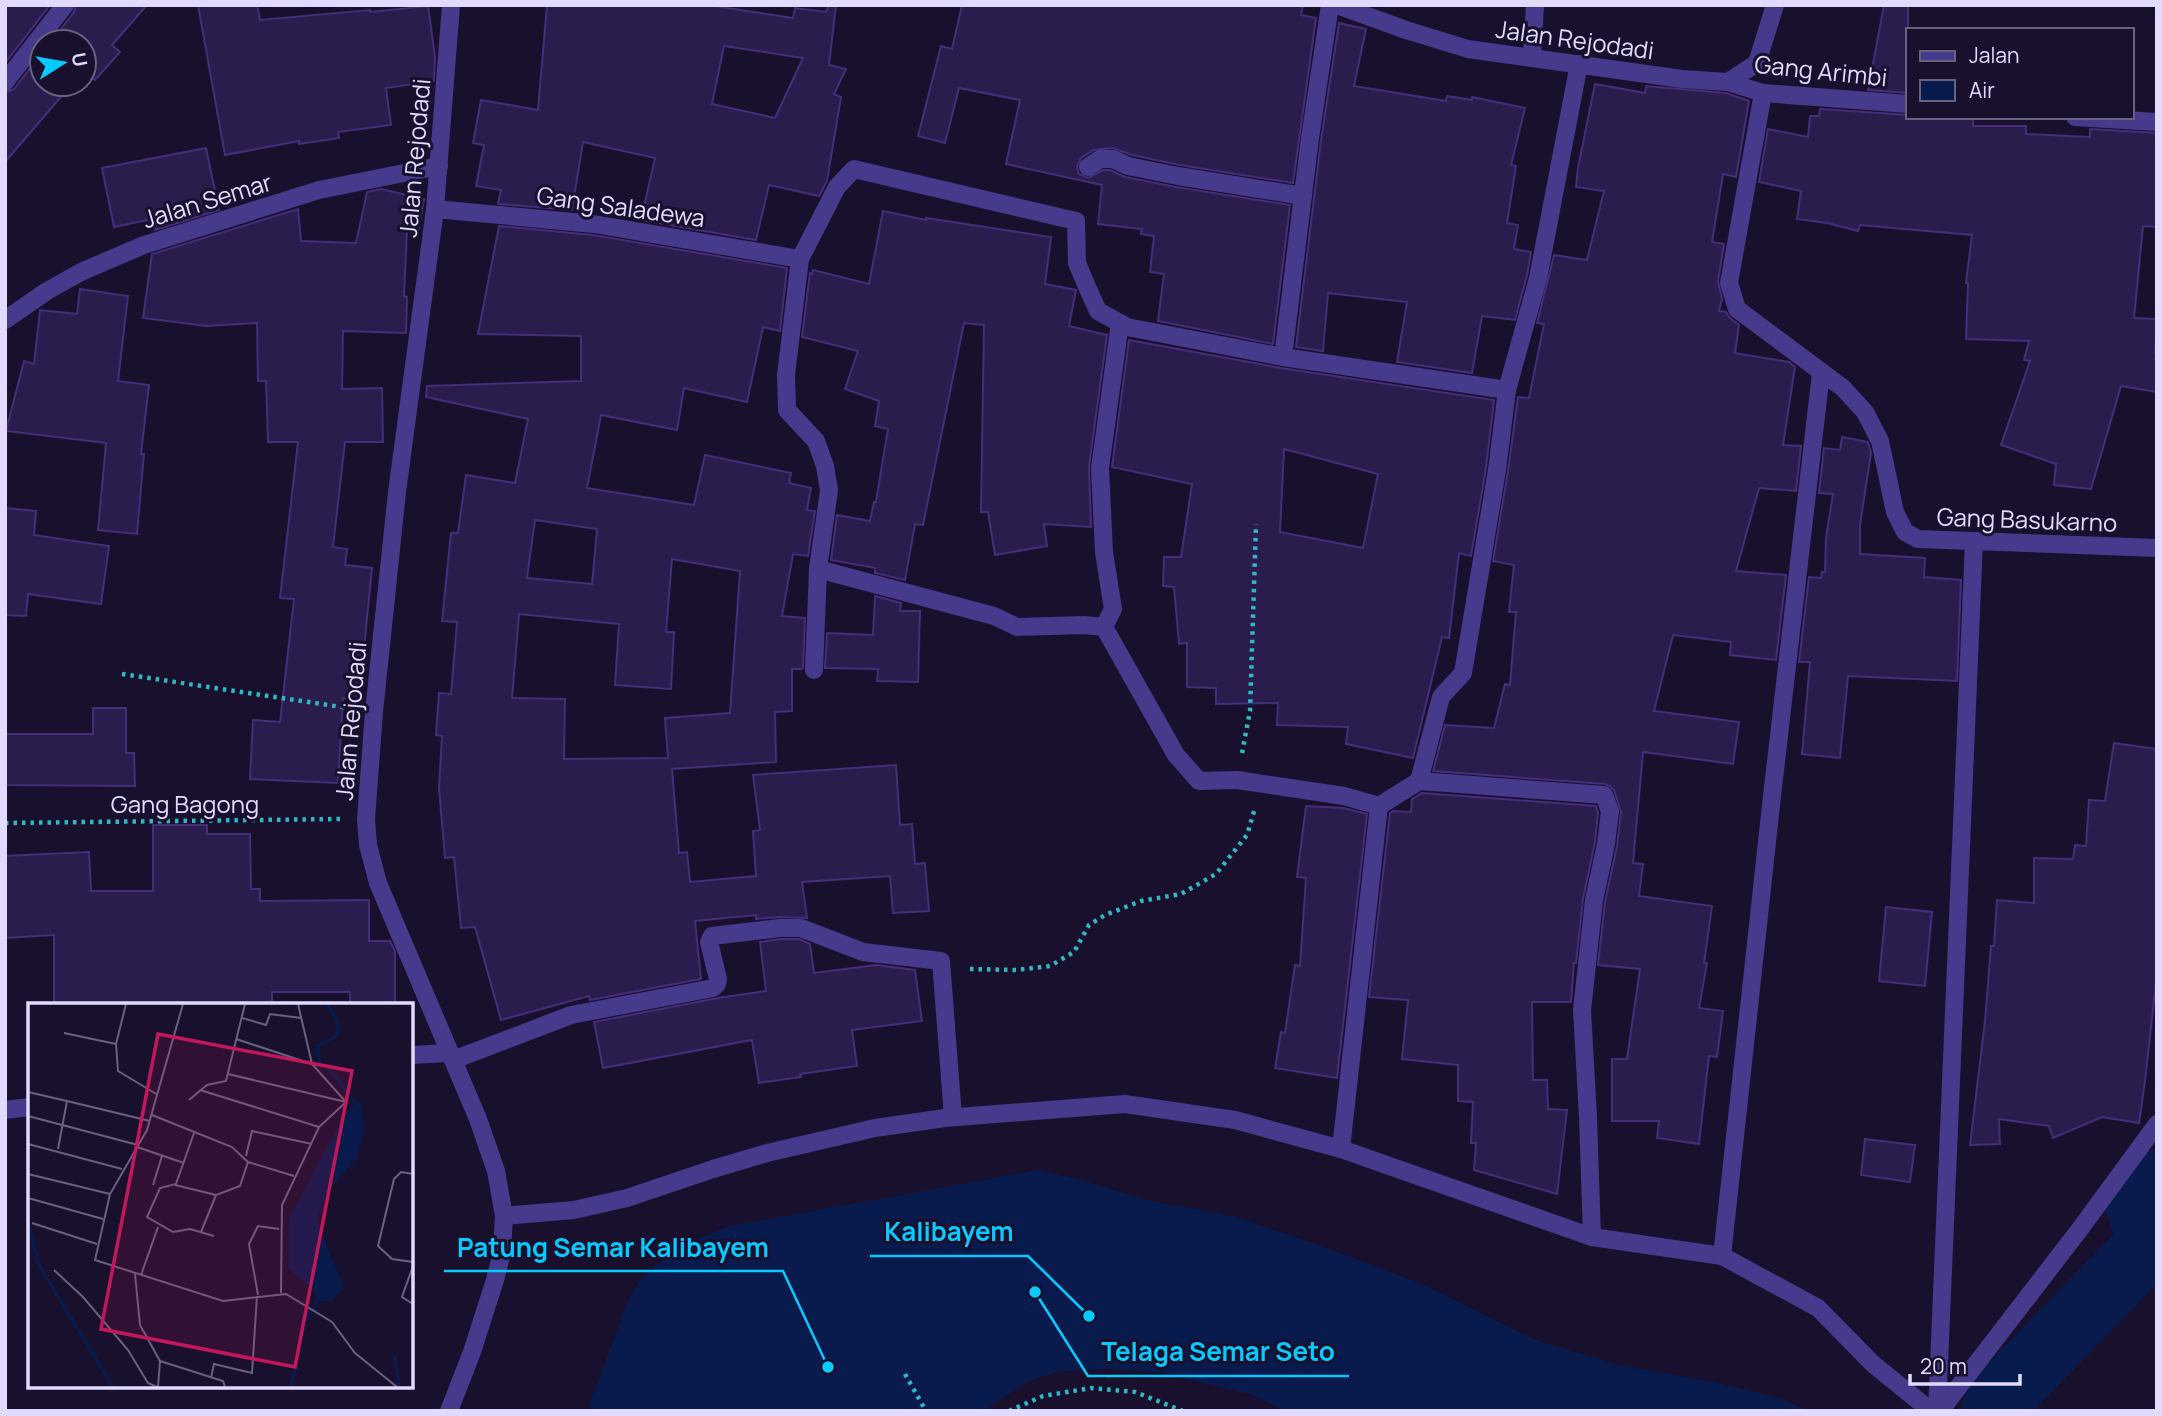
<svg xmlns="http://www.w3.org/2000/svg" width="2162" height="1416" font-family="Manrope,sans-serif">
<rect width="100%" height="100%" fill="#18102c"/>
<!-- water -->
<polygon fill="#091a4c" points="1038,1170 1085,1181 1143,1199 1236,1217 1336,1251 1424,1285 1533,1339 1618,1365 1710,1381 1777,1397 1810,1411 1286,1411 1249,1394 1159,1372 1103,1369 1057,1372 1025,1383 983,1411 589,1411 590,1403 629,1298 639,1282 659,1263 685,1243 730,1226"/>
<g fill="none" stroke-linecap="round" stroke-linejoin="round">
<!-- river -->
<polyline stroke="#091a4c" stroke-width="66" points="1994,1411 2005,1393 2151,1243 2137,1201 2157,1183"/>
</g>
<!-- building -->
<g fill="#2b1c4e" stroke="#452d7a" stroke-width="2" fill-rule="evenodd">
<polygon points="5,5 50,5 5,63"/>
<polygon points="76,5 147,5 112,45 120,52 95,80 84,70 84,42 51,42 74,12"/>
<polygon points="198,5 257,5 260,20 370,10 370,12 428,6 435,57 434,81 386,88 391,125 338,132 339,138 299,144 299,141 225,155"/>
<path d="M547,5H708L793,18L795,8L826,12L829,5H836L829,65L846,69L834,94L841,97L827,181L819,196L769,185L756,240L641,220L655,158L583,142L572,210L498,204L501,190L476,186L484,145L473,143L481,100L538,110ZM724,46L803,58L775,118L712,104Z"/>
<polygon points="962,5 1303,5 1301,15 1316,18 1293,183 1180,165 1132,155 1113,148 1094,150 1081,158 1077,167 1079,174 1088,178 1103,170 1110,170 1125,177 1176,187 1290,205 1273,344 1158,321 1164,274 1150,272 1154,236 1141,234 1142,229 1098,224 1102,185 1006,164 1020,100 959,88 945,143 918,136 941,46 952,49"/>
<polygon points="1884,5 1908,5 1908,93 1868,90"/>
<polygon points="1339,23 1366,29 1354,86 1446,101 1447,96 1472,100 1472,97 1525,108 1511,165 1516,166 1507,223 1518,225 1514,249 1531,252 1527,275 1515,320 1482,316 1472,373 1397,362 1407,302 1328,293 1323,351 1296,347 1321,140"/>
<polygon points="42,53 42,84 72,84 5,162 5,93 14,89"/>
<polygon points="1595,84 1645,93 1646,86 1726,93 1749,101 1736,177 1723,174 1712,242 1724,244 1718,281 1722,299 1719,311 1726,312 1730,318 1739,325 1735,353 1789,362 1795,367 1783,445 1801,446 1796,491 1759,488 1736,571 1786,575 1776,660 1730,655 1731,642 1673,635 1654,711 1739,722 1733,764 1643,752 1633,863 1643,864 1639,896 1712,906 1704,963 1707,963 1699,1008 1723,1011 1717,1057 1709,1056 1699,1144 1657,1138 1659,1121 1612,1121 1612,1059 1627,1059 1640,969 1598,965 1605,902 1617,846 1621,812 1614,790 1610,786 1605,784 1433,771 1445,725 1494,728 1505,684 1510,685 1516,612 1509,612 1514,565 1493,561 1508,471 1518,397 1529,398 1544,324 1537,323 1554,255 1587,260 1604,191 1576,187 1578,168"/>
<polygon points="1820,109 1908,115 1908,117 1973,119 1973,126 2026,126 2026,134 2090,137 2090,129 2157,133 2157,227 2143,226 2134,318 2157,319 2155,354 2157,355 2157,392 2121,386 2091,489 2054,485 2056,464 2001,445 2030,361 2024,360 2029,341 1966,339 1968,283 1966,283 1972,235 1860,225 1858,231 1827,223 1797,219 1801,191 1759,182 1768,129 1808,137 1810,116 1819,116"/>
<polygon points="206,148 219,210 155,230 157,218 114,227 102,168"/>
<polygon points="381,189 424,199 418,232 407,230 404,296 407,297 406,333 343,331 342,389 382,388 383,442 345,442 333,547 347,549 345,565 372,568 359,700 343,698 338,783 250,779 253,720 280,722 294,599 280,598 298,442 268,442 266,381 258,381 257,323 206,326 143,318 152,254 298,209 301,241 356,243 367,192"/>
<polygon points="883,211 926,220 926,218 1051,237 1045,284 1076,290 1069,326 1107,335 1089,466 1091,527 1044,524 1047,546 995,555 988,512 981,512 984,325 964,323 923,525 915,524 905,580 875,573 875,568 831,560 837,515 870,521 874,502 876,502 888,429 875,426 879,401 845,389 858,351 802,337 810,273 812,274 813,270 869,284"/>
<path d="M499,226L593,235L787,268L780,331L763,327L747,402L684,388L677,430L601,415L587,488L694,505L705,455L791,473L789,483L811,488L807,510L815,511L808,556L793,554L782,616L805,618L803,667L802,669H792V711L775,712L776,762L672,769L679,853L687,852L690,882L756,876L753,831L760,830L753,775L896,765L900,825L912,824L915,864L925,863L929,911L893,913L890,876L802,882L807,918L780,917L756,919V915L695,921L701,979L590,1000L589,996L501,1020L475,927L461,928L454,857L445,858L439,788L442,736L436,735L439,693L451,694L457,622L442,621L451,533H458L466,475L515,483L528,419L426,397L427,386L581,381V336L478,334ZM535,520L597,529L592,584L527,578ZM672,559L740,571L730,713L665,718L668,758L564,759L565,699L512,698L519,614L619,624L615,685L671,689L674,632H666Z"/>
<polygon points="80,289 128,296 118,381 149,385 141,454 144,454 137,534 98,530 106,443 6,431 24,361 34,364 40,310 77,314"/>
<path d="M1129,340L1281,368L1494,400L1486,468L1471,556L1459,553L1449,638L1442,637L1413,758L1346,744L1348,727L1277,725L1278,703L1216,704V688L1187,687V643L1179,644L1174,587L1163,586L1164,557H1181L1192,484L1112,467ZM1284,449L1378,474L1363,548L1280,532Z"/>
<polygon points="1842,437 1868,442 1871,453 1860,525 1860,554 1925,558 1924,577 1961,580 1957,681 1848,676 1840,758 1802,754 1810,662 1799,662 1809,577 1821,578 1822,572 1825,572 1826,538 1833,494 1819,493 1824,448 1840,450"/>
<polygon points="5,508 36,511 34,535 109,546 101,604 28,594 26,616 5,615"/>
<polygon points="875,596 901,603 900,611 920,611 918,682 877,681 878,669 825,668 827,633 873,635"/>
<polygon points="93,708 126,708 126,753 134,753 135,786 5,785 5,734 93,734"/>
<polygon points="2114,743 2157,749 2157,974 2145,1081 2139,1123 2102,1117 2053,1138 2049,1126 1999,1119 2000,1144 1970,1145 1985,1021 1991,946 1994,946 1997,900 2034,903 2034,858 2073,859 2075,845 2086,846 2089,800 2105,801"/>
<polygon points="1422,793 1596,806 1598,812 1595,842 1583,899 1576,963 1574,963 1571,1002 1532,1002 1533,1080 1547,1080 1548,1109 1567,1110 1557,1194 1474,1170 1476,1143 1471,1143 1473,1102 1458,1101 1458,1065 1402,1059 1408,1000 1369,997 1390,813 1393,811 1411,812 1412,799"/>
<polygon points="1306,806 1344,808 1367,814 1337,1078 1275,1068 1281,1032 1285,1033 1295,965 1300,966 1306,878 1297,877"/>
<polygon points="153,825 207,825 207,834 250,834 251,889 260,889 260,901 369,900 369,941 390,941 395,951 395,1005 350,1005 350,992 272,992 272,1005 54,1005 54,935 5,938 5,856 89,852 91,891 153,891"/>
<polygon points="1886,907 1932,912 1925,986 1879,981"/>
<polygon points="781,939 799,939 810,944 814,973 876,965 915,970 922,1021 852,1030 857,1066 800,1074 801,1077 759,1083 752,1040 603,1068 594,1022 718,998 766,991 760,942"/>
<polygon points="1865,1139 1915,1145 1910,1182 1861,1175"/>
</g>
<g fill="none" stroke-linecap="round" stroke-linejoin="round">
<!-- path -->
<g stroke="#2dbac2" stroke-width="4.5" stroke-dasharray="3.5 5" stroke-linecap="butt">
<polyline points="122,674 348,708"/>
<polyline points="1242,753 1250,711 1256,524"/>
<polyline points="5,823 340,819"/>
<polyline points="970,969 1016,970 1050,966 1074,952 1089,925 1105,915 1141,901 1181,894 1216,874 1247,835 1255,808"/>
<polyline points="905,1374 926,1411"/>
<polyline points="1009,1411 1043,1396 1091,1388 1135,1392 1183,1411"/>
</g>
<!-- minor -->
<g stroke="#463a8c" stroke-width="18">
<polyline points="1337,5 1406,30 1468,49 1682,79 1728,82 1763,93 1908,104"/>
<polyline points="1532,57 1535,5"/>
<polyline points="5,82 65,5"/>
<polyline points="1728,82 1757,63 1775,5"/>
<polyline points="1763,93 1729,283 1737,309 1843,388 1865,412 1880,441 1895,512 1905,532 1918,539 2157,548"/>
<polyline points="2075,117 2157,122"/>
<polyline points="1088,167 1100,159 1113,159 1128,166 1178,176 1303,196"/>
<polyline points="435,209 594,224 800,259"/>
<polyline points="5,320 47,291 83,271 144,245 319,190 439,166"/>
<polyline points="1283,357 1310,138 1330,5"/>
<polyline points="818,569 994,616 1017,627 1085,625 1104,627 1176,755 1199,781 1237,780 1344,796 1379,806"/>
<polyline points="1104,627 1113,609 1104,552 1100,468 1120,323"/>
<polyline points="814,670 818,569 829,490 825,466 816,441 787,410 786,375 800,259 837,187 854,169 1076,221 1077,263 1088,289 1098,311 1127,327 1283,357 1507,390"/>
<polyline points="1419,781 1441,697 1463,673 1497,470 1507,390 1538,278 1579,64"/>
<polyline points="411,1055 448,1053"/>
<polyline points="453,1060 571,1015 713,988 717,984 718,979 709,942 712,936 780,928 801,928 863,952 941,961 953,1117"/>
<polyline points="5,1110 30,1107"/>
<polyline points="1341,1149 1379,806 1419,781 1604,795 1610,811 1606,844 1594,900 1582,1010 1588,1117 1592,1237"/>
<polyline points="504,1216 574,1210 627,1198 713,1169 767,1153 875,1128 945,1118 1125,1104 1235,1120 1341,1149 1592,1237 1722,1256 1818,1308 1873,1364 1931,1411"/>
<polyline points="1722,1256 1772,796 1821,373"/>
<polyline points="449,1411 472,1352 495,1280 502,1252 504,1216 496,1171 478,1119 378,883 368,845 366,819 374,712 397,492 435,209 451,5"/>
<polyline points="1937,1411 1974,541"/>
<polyline points="1940,1411 2080,1229 2157,1124"/>
</g>
</g>
<g text-anchor="middle" dominant-baseline="central" stroke-width="6" stroke-linejoin="round" paint-order="stroke">
<!-- street labels -->
<g font-size="24" fill="#e3dbff" stroke="#18102c">
<text transform="translate(1575 39) rotate(8)">Jalan Rejodadi</text>
<text transform="translate(1821 70) rotate(6)">Gang Arimbi</text>
<text transform="translate(414 158) rotate(-85)">Jalan Rejodadi</text>
<text transform="translate(207 200) rotate(-17)">Jalan Semar</text>
<text transform="translate(621 206) rotate(8)">Gang Saladewa</text>
<text transform="translate(2027 519) rotate(2)">Gang Basukarno</text>
<text transform="translate(350 721) rotate(-85)">Jalan Rejodadi</text>
<text x="185" y="803">Gang Bagong</text>
</g>
</g>
<!-- overview -->
<g transform="translate(28 1003)">
<rect width="385" height="385" fill="#18102c"/>
<path d="M333,99L336,127L330,153L297,192L289,218L316,285L304,298H291L285,286L261,266V215L322,103Z" fill="#091a4c"/>
<path fill="none" stroke="#091a4c" stroke-width="3.5" d="M299,1L309,17L310,32L289,43L292,62L300,65L329,101L331,112M0,219L11,262L85,384M366,352L371,383M263,384L277,318L295,287"/>
<path fill="none" stroke="#696180" stroke-width="2" d="M98,1L88,41L90,68L130,92M155,1L119,127L82,191L67,257L195,298L258,291L304,319L327,350L369,384M270,1L284,61L318,99M214,15L238,22L242,11L273,15M36,30L88,41M208,36L284,61M200,71L318,99M172,87L291,124M0,89L39,98M161,97L179,82L198,78L217,1M124,112L204,144L220,159L266,173M0,113L110,142M166,130L148,181L132,185L119,214L145,229L162,226L186,233M0,141L94,166M109,144L156,160M30,146L39,98L122,118M218,153L224,128L284,141M0,171L82,191M385,171L373,169L366,176L350,243L364,256L385,259M125,182L134,153M147,182L188,192M0,195L75,216M4,220L69,241M173,229L188,192L212,183L220,159M385,263L374,294L385,301M26,267L55,294L100,347L120,380L129,384M107,271L112,322L132,358L130,384M113,272L130,224M253,290L254,202L291,124L318,99M230,292L221,241L230,223L251,226M132,358L195,378L197,384M183,375L186,361L224,370L229,293"/>
<path fill="#c2185b" fill-opacity="0.15" stroke="#c2185b" stroke-width="3.5" d="M130,31L324,68L267,364L73,326Z"/>
<rect width="385" height="385" fill="none" stroke="#e3dbff" stroke-width="3.5"/>
</g>
<!-- callouts -->
<path fill="none" stroke="#07cbff" stroke-width="2.5" d="M1089 1316L1028 1256H870M828 1367L783 1271H444M1035 1292L1088 1376H1349"/>
<g fill="#07cbff" stroke="#18102c" stroke-width="2.5">
<circle cx="1089" cy="1316" r="7"/>
<circle cx="828" cy="1367" r="7"/>
<circle cx="1035" cy="1292" r="7"/>
</g>
<g font-size="26" text-anchor="middle" font-weight="bold" fill="#07cbff" stroke="#18102c" stroke-width="6" stroke-linejoin="round" paint-order="stroke">
<text x="949" y="1241">Kalibayem</text>
<text x="613" y="1257">Patung Semar Kalibayem</text>
<text x="1218" y="1361">Telaga Semar Seto</text>
</g>
<!-- border -->
<rect width="2162" height="1416" fill="none" stroke="#e3dbff" stroke-width="14"/>
<!-- legend -->
<rect x="1906" y="28" width="228" height="91" fill="#18102c" stroke="#696180" stroke-width="2"/>
<rect x="1920" y="51" width="35" height="10" fill="#463a8c" stroke="#696180" stroke-width="2"/>
<text x="1969" y="63" font-size="21" fill="#e3dbff">Jalan</text>
<rect x="1920" y="80" width="35" height="21" fill="#091a4c" stroke="#696180" stroke-width="2"/>
<text x="1969" y="98" font-size="21" fill="#e3dbff">Air</text>
<!-- north arrow -->
<g transform="translate(63 63) rotate(79)"><circle r="33" fill="#18102c" stroke="#696180" stroke-width="2"/>
<path d="M0-5L12 26L0 18L-12 26Z" fill="#07cbff"/>
<text y="-10" font-size="19" font-weight="bold" text-anchor="middle" fill="#e3dbff">U</text>
</g>
<!-- scale -->
<path d="M1910 1374v10h110v-10" fill="none" stroke="#e3dbff" stroke-width="3.5"/>
<text x="1920" y="1374" font-size="21" fill="#e3dbff" stroke="#18102c" stroke-width="5" paint-order="stroke">20 m</text>
</svg>
